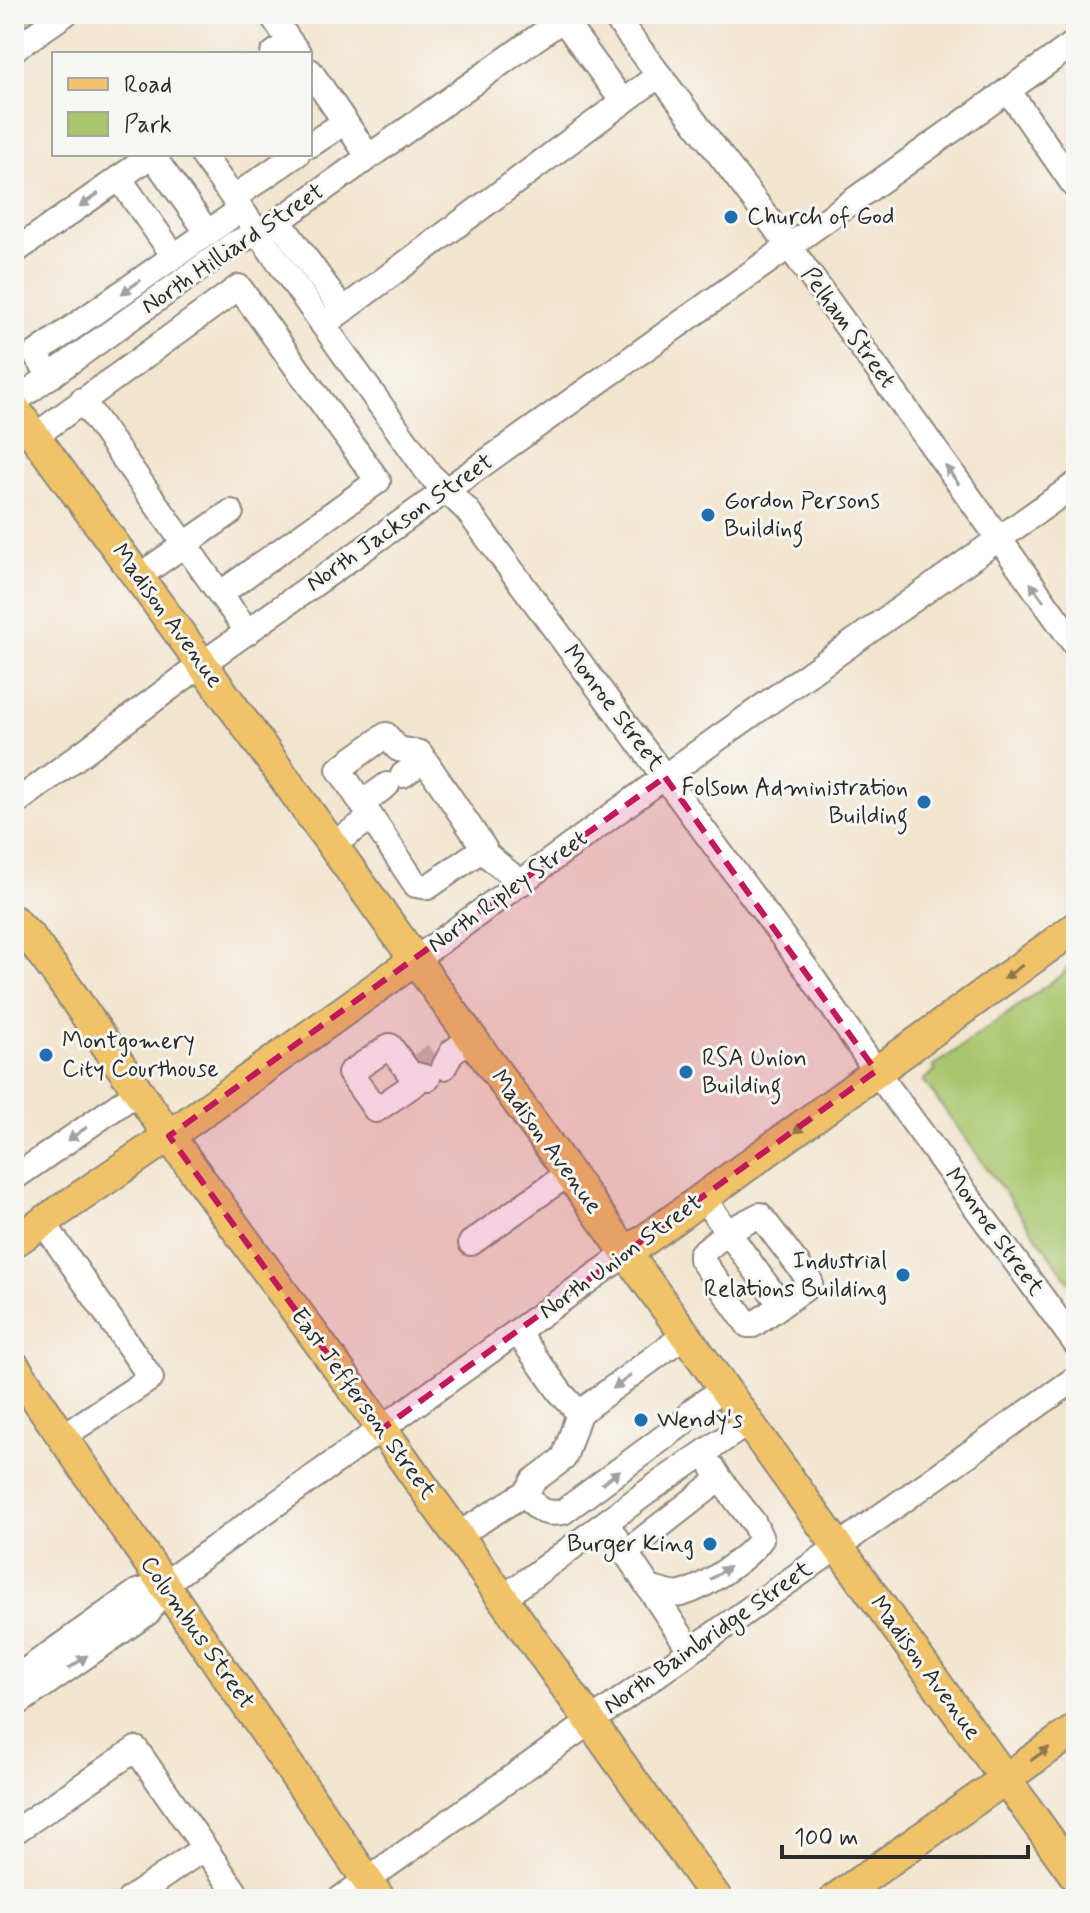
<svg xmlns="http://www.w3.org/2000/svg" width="1090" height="1913" font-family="Mynerve,sans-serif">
<rect width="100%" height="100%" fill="#f6f6f2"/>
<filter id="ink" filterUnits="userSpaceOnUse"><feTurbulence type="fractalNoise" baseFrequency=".0125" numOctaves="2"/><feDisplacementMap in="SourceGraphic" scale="16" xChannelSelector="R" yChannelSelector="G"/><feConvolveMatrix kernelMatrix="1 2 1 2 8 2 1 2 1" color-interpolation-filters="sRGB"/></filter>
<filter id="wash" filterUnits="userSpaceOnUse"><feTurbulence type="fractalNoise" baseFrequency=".006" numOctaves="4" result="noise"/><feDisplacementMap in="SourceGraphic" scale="32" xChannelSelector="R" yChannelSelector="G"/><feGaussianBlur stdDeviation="1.8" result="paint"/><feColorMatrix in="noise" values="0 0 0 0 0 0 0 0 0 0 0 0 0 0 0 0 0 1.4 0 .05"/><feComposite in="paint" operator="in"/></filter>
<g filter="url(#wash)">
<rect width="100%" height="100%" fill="#f2e5ce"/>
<!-- green -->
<g fill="#a9c56c" stroke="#6a784c" stroke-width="2">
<polygon points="14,14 48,14 14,37"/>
<polygon points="1076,958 1076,1291 923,1080 936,1071 933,1067 1064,973 1070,962"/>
</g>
</g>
<g filter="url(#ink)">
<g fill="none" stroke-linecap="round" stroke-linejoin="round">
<!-- minor-tunnel -->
<polyline stroke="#cac0ad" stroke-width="24" stroke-dasharray="24 12" stroke-linecap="butt" points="419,1066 435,1054"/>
<!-- minor casing -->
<g stroke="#8e887c" stroke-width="28">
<g id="minor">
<polyline points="271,14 290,42"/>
<polyline points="559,14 623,102"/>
<polyline points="613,14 789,246 1076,646"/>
<polyline points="14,49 65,14"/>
<polyline points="273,54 290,42 299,54"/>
<polyline points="310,71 369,157"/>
<polyline points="1008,90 1076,188"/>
<polyline points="310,145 345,122"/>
<polyline points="202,154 430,475 467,510 810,974 876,1071 1076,1344"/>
<polyline points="119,178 174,256"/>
<polyline points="233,198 297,154"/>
<polyline points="279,221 343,310"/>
<polyline points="14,252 152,155 208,233"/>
<polyline points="323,325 659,75"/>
<polyline points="51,376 35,354 240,210"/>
<polyline points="14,402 234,244 273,225 570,14"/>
<polyline points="35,436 239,287 378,481 220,594 82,400"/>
<polyline points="138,577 231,512"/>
<polyline points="220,594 248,632"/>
<polygon points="386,735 398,749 420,753 484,848 428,887 416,885 339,769"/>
<polyline points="403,775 424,760"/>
<polyline points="364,802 387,785"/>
<polyline points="14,804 202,664 1076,42"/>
<polyline points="333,844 371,818"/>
<polyline points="481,850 521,883"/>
<polyline points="415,960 686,761 1076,484"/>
<polyline points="444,1067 452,1052 471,1038"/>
<polyline points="413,1078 416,1083 376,1110 350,1073 390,1046 413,1078 417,1075 428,1078"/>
<polyline points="14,1178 139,1091"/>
<polyline points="703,1198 781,1305"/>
<polygon points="760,1215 810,1281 810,1285 753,1325 748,1325 701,1259 701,1254 727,1232"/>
<polyline points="43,1222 151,1378 62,1437"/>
<polyline points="471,1243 569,1173"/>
<polyline points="517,1332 560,1392 579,1413"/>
<path d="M685,1335L579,1413L564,1458L533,1481L527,1492C535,1510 543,1515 563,1512L683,1423L693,1410L724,1388"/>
<polyline points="606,1523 691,1651"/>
<polyline points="458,1535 527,1492"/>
<polyline points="625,1553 720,1479 713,1468"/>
<path d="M649,1588C658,1590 672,1596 681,1594C704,1588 748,1558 761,1539L754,1523L720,1479"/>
<polyline points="503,1598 654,1487 749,1422"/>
<polyline points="14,1679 137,1592 164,1584 627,1253"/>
<polyline points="14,1706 149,1612 164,1584"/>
<polyline points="14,1832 136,1749 240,1899"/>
<polyline points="130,1899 204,1848"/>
<polyline points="340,1899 1076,1378"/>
</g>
</g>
<!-- major casing -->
<g stroke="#8e887c" stroke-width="34">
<g id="major">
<polyline points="14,408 202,664 1076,1877"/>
<polyline points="14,921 29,936 61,979 169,1136 382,1429 717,1899"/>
<polyline points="14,1242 169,1136 415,960"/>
<polyline points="627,1253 1076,927"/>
<polyline points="14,1366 380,1899"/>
<polyline points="835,1899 1076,1729"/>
</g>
</g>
<!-- minor -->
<use href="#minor" stroke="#fff" stroke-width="24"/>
<!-- major -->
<use href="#major" stroke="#f0c369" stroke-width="30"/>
</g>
<!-- one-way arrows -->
<defs><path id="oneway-solid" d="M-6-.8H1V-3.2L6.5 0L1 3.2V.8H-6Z" transform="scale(2)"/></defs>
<g fill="#a0a0a0">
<use href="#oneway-solid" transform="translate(89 200) rotate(145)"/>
<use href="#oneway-solid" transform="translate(131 287) rotate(145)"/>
<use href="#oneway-solid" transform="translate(952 475) rotate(-126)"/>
<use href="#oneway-solid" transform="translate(1037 592) rotate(-126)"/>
<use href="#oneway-solid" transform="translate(77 1134) rotate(145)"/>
<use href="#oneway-solid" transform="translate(622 1382) rotate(144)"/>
<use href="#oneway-solid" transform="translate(611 1477) rotate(-37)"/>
<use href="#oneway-solid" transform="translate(720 1573) rotate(-33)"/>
<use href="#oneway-solid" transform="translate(78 1662) rotate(-35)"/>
</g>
<g fill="#8e774a">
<use href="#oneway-solid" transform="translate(1013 972) rotate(144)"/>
<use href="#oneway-solid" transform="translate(803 1126) rotate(144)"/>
<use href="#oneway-solid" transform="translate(1040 1754) rotate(-35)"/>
</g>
</g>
<!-- marked area -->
<path fill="#c2185b" fill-opacity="0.2" stroke="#c2185b" stroke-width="6" stroke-dasharray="16 10" stroke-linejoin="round" d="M665,777L876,1071L382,1429L169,1136Z"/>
<!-- markers -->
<g fill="#1f6fb2" stroke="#f6f6f2" stroke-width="3">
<circle cx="731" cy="217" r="8"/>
<circle cx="708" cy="515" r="8"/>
<circle cx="924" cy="802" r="8"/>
<circle cx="46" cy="1055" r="8"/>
<circle cx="686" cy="1072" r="8"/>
<circle cx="903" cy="1275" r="8"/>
<circle cx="641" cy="1420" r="8"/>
<circle cx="710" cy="1544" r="8"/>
</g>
<g text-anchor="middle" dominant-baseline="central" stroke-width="6" stroke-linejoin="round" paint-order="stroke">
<!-- poi labels -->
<g font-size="24" fill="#2b2b2b" stroke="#f6f6f2" text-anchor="start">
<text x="747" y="217">Church of God</text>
<text x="724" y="501">Gordon Persons<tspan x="724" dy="28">Building</tspan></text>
<text x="908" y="788" text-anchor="end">Folsom Administration<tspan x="908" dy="28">Building</tspan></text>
<text x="62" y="1041">Montgomery<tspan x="62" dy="28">City Courthouse</tspan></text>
<text x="702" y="1058">RSA Union<tspan x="702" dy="28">Building</tspan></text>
<text x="887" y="1261" text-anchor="end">Industrial<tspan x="887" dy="28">Relations Building</tspan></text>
<text x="657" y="1420">Wendy's</text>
<text x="694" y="1544" text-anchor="end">Burger King</text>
</g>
<!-- street labels -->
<g font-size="24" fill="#2b2b2b" stroke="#f6f6f2">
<text transform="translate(233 249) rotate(-34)">North Hilliard Street</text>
<text transform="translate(848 328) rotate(54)">Pelham Street</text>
<text transform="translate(400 523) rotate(-35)">North Jackson Street</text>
<text transform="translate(167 616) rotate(54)">Madison Avenue</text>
<text transform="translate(613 708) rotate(53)">Monroe Street</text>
<text transform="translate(508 892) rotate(-36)">North Ripley Street</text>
<text transform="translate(546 1142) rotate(54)">Madison Avenue</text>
<text transform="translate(994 1232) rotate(54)">Monroe Street</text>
<text transform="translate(621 1257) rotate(-36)">North Union Street</text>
<text transform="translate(363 1404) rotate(54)">East Jefferson Street</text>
<text transform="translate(197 1633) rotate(55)">Columbus Street</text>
<text transform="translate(708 1638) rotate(-35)">North Bainbridge Street</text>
<text transform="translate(925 1668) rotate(54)">Madison Avenue</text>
</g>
</g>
<!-- margin -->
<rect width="1090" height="1913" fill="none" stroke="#f6f6f2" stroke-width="48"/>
<!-- legend -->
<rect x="52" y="52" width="260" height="104" fill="#f6f6f2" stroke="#a5a5a2" stroke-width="2"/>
<rect x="68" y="78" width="40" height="12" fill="#f0c369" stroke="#a5a5a2" stroke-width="2"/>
<text x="124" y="92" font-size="24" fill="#2b2b2b">Road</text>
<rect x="68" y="112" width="40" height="24" fill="#a9c56c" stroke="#a5a5a2" stroke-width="2"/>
<text x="124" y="132" font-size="24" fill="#2b2b2b">Park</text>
<!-- scale -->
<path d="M782 1845v12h246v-12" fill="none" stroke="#2b2b2b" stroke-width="4"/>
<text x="794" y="1845" font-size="24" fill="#2b2b2b" stroke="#f6f6f2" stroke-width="6" paint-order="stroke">100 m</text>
</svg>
